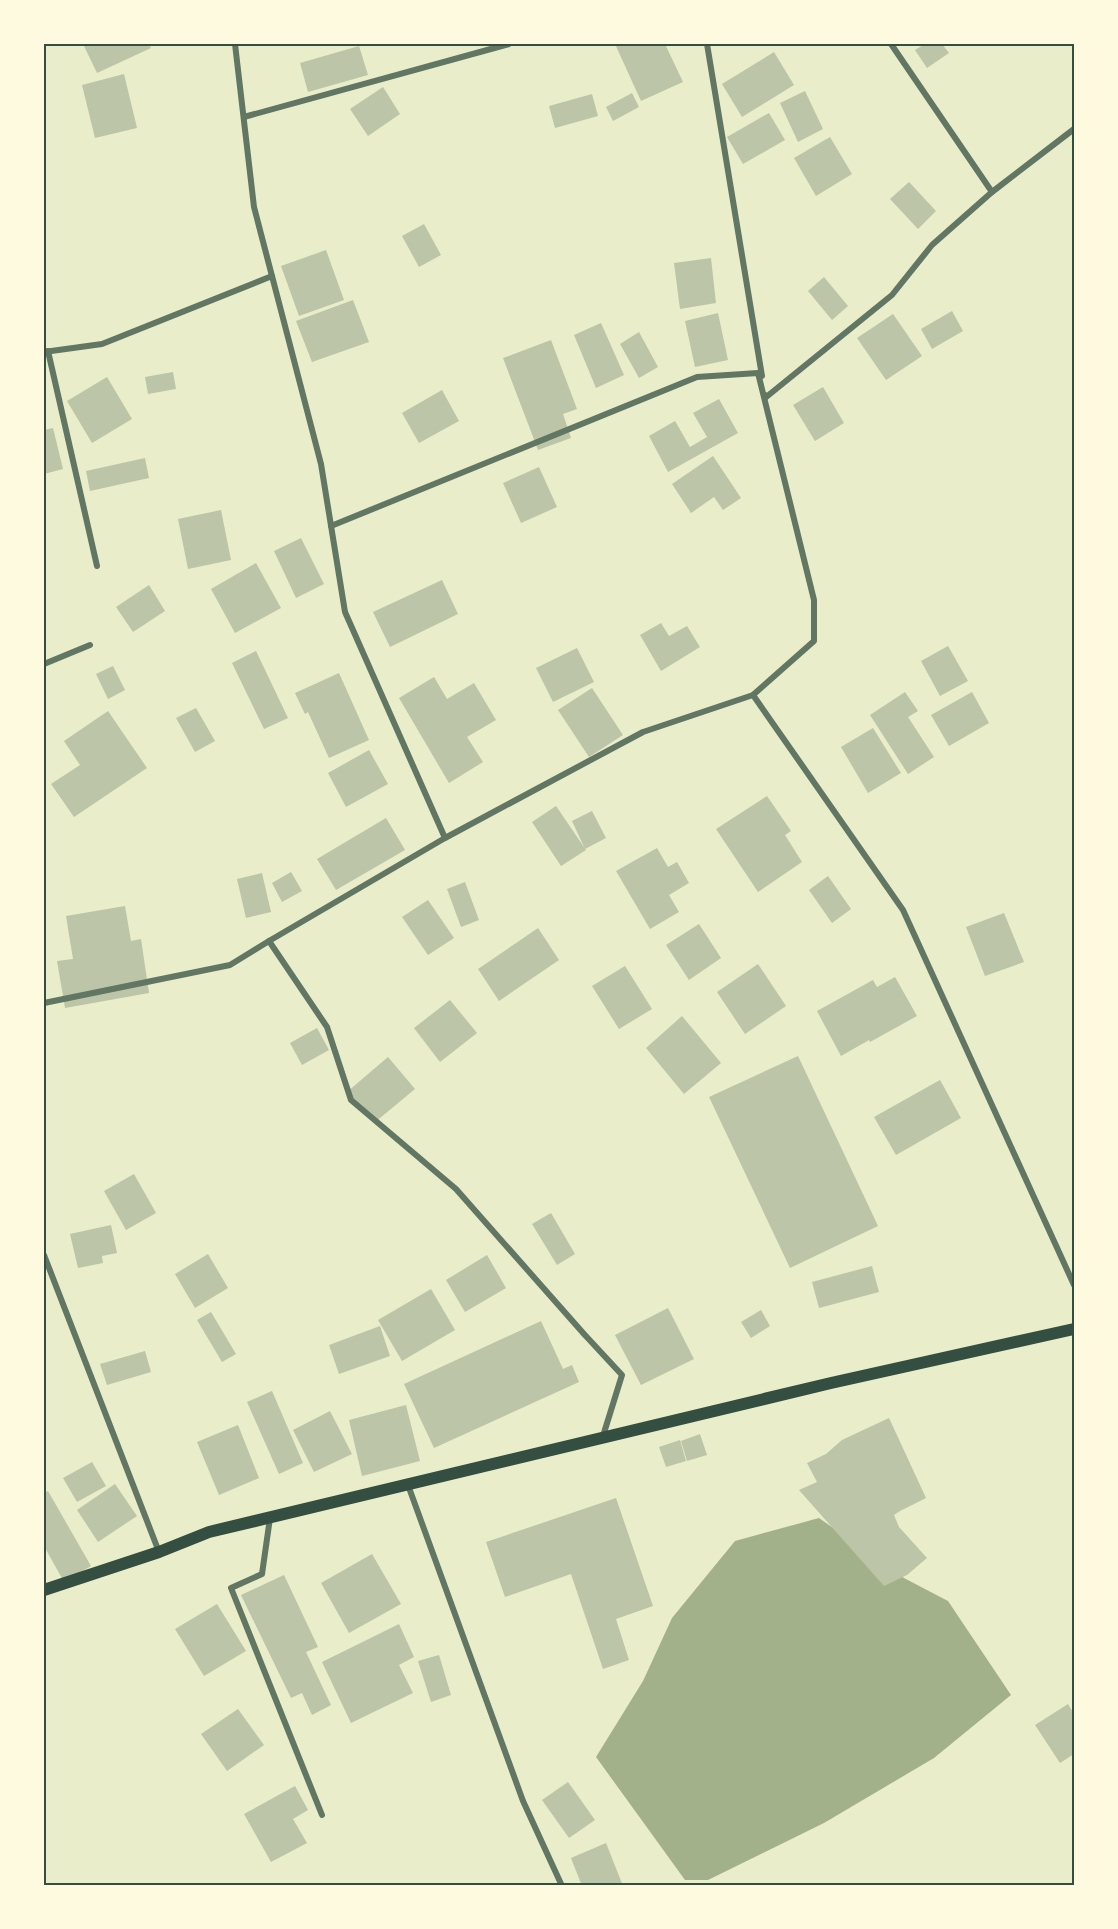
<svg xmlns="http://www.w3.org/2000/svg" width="1118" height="1929" font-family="Overpass,sans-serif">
<rect width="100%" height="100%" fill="#e9edc9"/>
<!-- water -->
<polygon fill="#a3b18a" points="819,1518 904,1578 948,1601 1011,1695 934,1758 824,1823 708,1880 685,1880 596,1757 643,1681 672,1618 735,1541"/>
<!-- building -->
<g fill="#bcc5a7">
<polygon points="83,44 149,44 151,48 97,73"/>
<polygon points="615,44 665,44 683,82 641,101"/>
<polygon points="925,44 942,44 949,53 927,68 915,50"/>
<polygon points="359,46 368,75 308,92 300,63"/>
<polygon points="774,52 794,85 742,117 722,84"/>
<polygon points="124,74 137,128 95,138 82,85"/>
<polygon points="383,87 400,114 368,136 350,109"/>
<polygon points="805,91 823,129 798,142 780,103"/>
<polygon points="632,93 639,107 613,121 606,107"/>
<polygon points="592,94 598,116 555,128 549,106"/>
<polygon points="769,113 785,140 743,164 727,137"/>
<polygon points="830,137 852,174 816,196 794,158"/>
<polygon points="909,182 936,211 918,229 890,199"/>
<polygon points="424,224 441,255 419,267 402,236"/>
<polygon points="326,250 344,300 299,316 281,266"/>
<polygon points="711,258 716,303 680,309 674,263"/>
<polygon points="824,277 848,306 832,320 808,291"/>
<polygon points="353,300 369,342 312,362 296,321"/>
<polygon points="952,311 963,331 932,349 921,329"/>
<polygon points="718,313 728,360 695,367 685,321"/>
<polygon points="893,314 922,356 886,380 857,338"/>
<polygon points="601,323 624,375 596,388 574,335"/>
<polygon points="639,332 658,367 639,378 620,344"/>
<polygon points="551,340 577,409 563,414 571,438 538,450 503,358"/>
<polygon points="173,372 176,389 148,394 145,377"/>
<polygon points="107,377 132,419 92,443 67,401"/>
<polygon points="823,387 844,423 815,441 793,405"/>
<polygon points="442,390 459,421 419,443 402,413"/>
<polygon points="719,399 738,433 668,472 649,436 675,421 690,447 707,437 693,413"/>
<polygon points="53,428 63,469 44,474 44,430"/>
<polygon points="713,456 741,498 723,510 714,497 691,513 672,484"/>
<polygon points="145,458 149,478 90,491 86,471"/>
<polygon points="539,467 557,507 521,523 503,483"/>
<polygon points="221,510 231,560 188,569 178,519"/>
<polygon points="301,538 324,584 296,598 274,551"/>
<polygon points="256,563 281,608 235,633 211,589"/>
<polygon points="442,580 458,614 390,647 373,612"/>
<polygon points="149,585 165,611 133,632 116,607"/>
<polygon points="661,623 669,636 687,626 700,647 661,671 640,635"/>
<polygon points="948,646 968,681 940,696 921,661"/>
<polygon points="577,648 594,682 553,702 536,668"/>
<polygon points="256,651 288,718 264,729 232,663"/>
<polygon points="113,666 125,690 108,699 96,674"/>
<polygon points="339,673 369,740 329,758 308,712 305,714 295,693"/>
<polygon points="434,677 447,699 474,683 496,720 467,737 483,762 449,783 399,698"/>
<polygon points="592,688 623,735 589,757 558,710"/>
<polygon points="905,692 918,711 908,717 934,757 908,774 870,715"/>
<polygon points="972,692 989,723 949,746 931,715"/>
<polygon points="196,708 215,741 195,752 176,718"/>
<polygon points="108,711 147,768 74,817 51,784 80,765 64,741"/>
<polygon points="873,728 901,773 868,793 841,747"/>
<polygon points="369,750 388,784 346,807 328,773"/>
<polygon points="767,796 791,831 785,835 802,862 758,892 716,829"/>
<polygon points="556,806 586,850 561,866 532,822"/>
<polygon points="592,811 606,838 585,849 572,821"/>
<polygon points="386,818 405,850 336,890 317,859"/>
<polygon points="657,848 668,867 677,862 689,883 669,895 679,912 650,929 616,871"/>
<polygon points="291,872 302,891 282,902 272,883"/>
<polygon points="262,873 271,912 246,918 237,879"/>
<polygon points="828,876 851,909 832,923 809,890"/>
<polygon points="465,882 479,920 461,927 447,889"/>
<polygon points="428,900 454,938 428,955 402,917"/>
<polygon points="125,906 131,941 141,939 149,993 65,1008 57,961 73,959 66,916"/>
<polygon points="1004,913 1024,962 985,976 966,927"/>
<polygon points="699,924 721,958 689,980 666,945"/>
<polygon points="538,928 559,960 499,1001 478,969"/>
<polygon points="758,964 786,1006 745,1034 717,992"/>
<polygon points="625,966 652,1009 619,1029 592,986"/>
<polygon points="895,977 917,1016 870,1042 869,1040 841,1056 817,1011 873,980 877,987"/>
<polygon points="450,1000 477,1033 440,1062 414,1028"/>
<polygon points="682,1016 721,1063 684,1094 646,1048"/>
<polygon points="317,1028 329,1050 302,1065 290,1043"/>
<polygon points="798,1056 878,1226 790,1268 709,1097"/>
<polygon points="388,1057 415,1089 374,1123 347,1092"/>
<polygon points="940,1080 961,1118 896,1155 874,1117"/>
<polygon points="134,1174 156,1213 126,1230 104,1191"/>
<polygon points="551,1213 575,1254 557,1265 532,1224"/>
<polygon points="111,1225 117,1253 102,1256 103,1263 78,1268 70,1234"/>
<polygon points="208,1254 228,1288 195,1308 175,1274"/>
<polygon points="487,1255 506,1288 465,1312 446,1280"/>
<polygon points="872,1266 879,1292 819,1308 812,1282"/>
<polygon points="431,1289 455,1330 402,1361 378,1320"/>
<polygon points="668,1308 694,1359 641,1385 615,1335"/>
<polygon points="761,1310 770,1326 751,1338 741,1322"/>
<polygon points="211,1312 236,1354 222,1362 197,1320"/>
<polygon points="541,1321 563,1369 572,1365 579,1382 434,1448 404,1384"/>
<polygon points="380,1326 390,1356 339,1374 329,1345"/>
<polygon points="145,1351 151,1372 107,1385 100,1364"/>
<polygon points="272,1391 303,1463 279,1474 247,1402"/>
<polygon points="406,1405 420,1461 362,1476 349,1420"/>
<polygon points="330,1411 352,1454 314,1472 293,1430"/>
<polygon points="889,1418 926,1498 900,1511 894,1515 899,1527 927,1558 907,1575 884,1586 799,1490 817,1482 807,1463 826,1454 842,1440"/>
<polygon points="238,1425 259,1478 219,1495 197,1442"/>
<polygon points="700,1434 707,1455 687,1461 681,1441"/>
<polygon points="680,1440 686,1461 666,1467 659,1447"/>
<polygon points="92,1462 106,1486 77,1502 63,1478"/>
<polygon points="115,1484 137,1516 98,1542 77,1510"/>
<polygon points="48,1491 91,1566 64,1582 44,1546 44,1493"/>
<polygon points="616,1498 653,1606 616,1619 629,1660 603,1669 571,1574 505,1597 486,1542"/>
<polygon points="372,1554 401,1604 349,1633 321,1583"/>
<polygon points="284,1575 318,1647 306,1652 331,1705 312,1715 302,1693 291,1698 241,1595"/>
<polygon points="217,1604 246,1651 204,1676 175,1629"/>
<polygon points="399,1624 414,1657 399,1665 413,1693 351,1723 322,1662"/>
<polygon points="439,1655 451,1695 431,1702 418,1661"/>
<polygon points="1068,1704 1074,1714 1074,1754 1060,1763 1035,1725"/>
<polygon points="238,1709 264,1745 227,1771 201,1734"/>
<polygon points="568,1782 595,1820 569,1838 542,1800"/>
<polygon points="295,1786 308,1810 293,1819 307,1843 271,1862 244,1814"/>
<polygon points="606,1843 623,1886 582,1886 571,1858"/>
</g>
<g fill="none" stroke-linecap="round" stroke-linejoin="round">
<!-- minor -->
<g stroke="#617663" stroke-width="6">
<polyline points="235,44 254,207 321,464 345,612 445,838 269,941 327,1027 351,1100 456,1189 584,1334 622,1375 603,1436"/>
<polyline points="707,44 762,376"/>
<polyline points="891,44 992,192"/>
<polyline points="244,117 509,44"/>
<polyline points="48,351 97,566"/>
<polyline points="44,352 102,344 272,276"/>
<polyline points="765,395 765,398 892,295 932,245 992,192 1074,129"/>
<polyline points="331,526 697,377 758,373 814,600 814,641 753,695 643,732 445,838"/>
<polyline points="44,664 90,645"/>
<polyline points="753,695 903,910 1074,1285"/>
<polyline points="44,1003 230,965 269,941"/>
<polyline points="44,1255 159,1552"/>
<polyline points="408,1485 523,1801 562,1886"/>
<polyline points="270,1518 262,1574 231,1588 322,1815"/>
</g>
<!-- secondary -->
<polyline stroke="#344e41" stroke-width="12" points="44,1590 159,1552 209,1532 831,1383 1074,1329"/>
</g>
<!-- border -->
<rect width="1118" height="1929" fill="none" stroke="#fefae0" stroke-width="90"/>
<rect x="45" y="45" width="1028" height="1839" fill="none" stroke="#344e41" stroke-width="2"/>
</svg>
